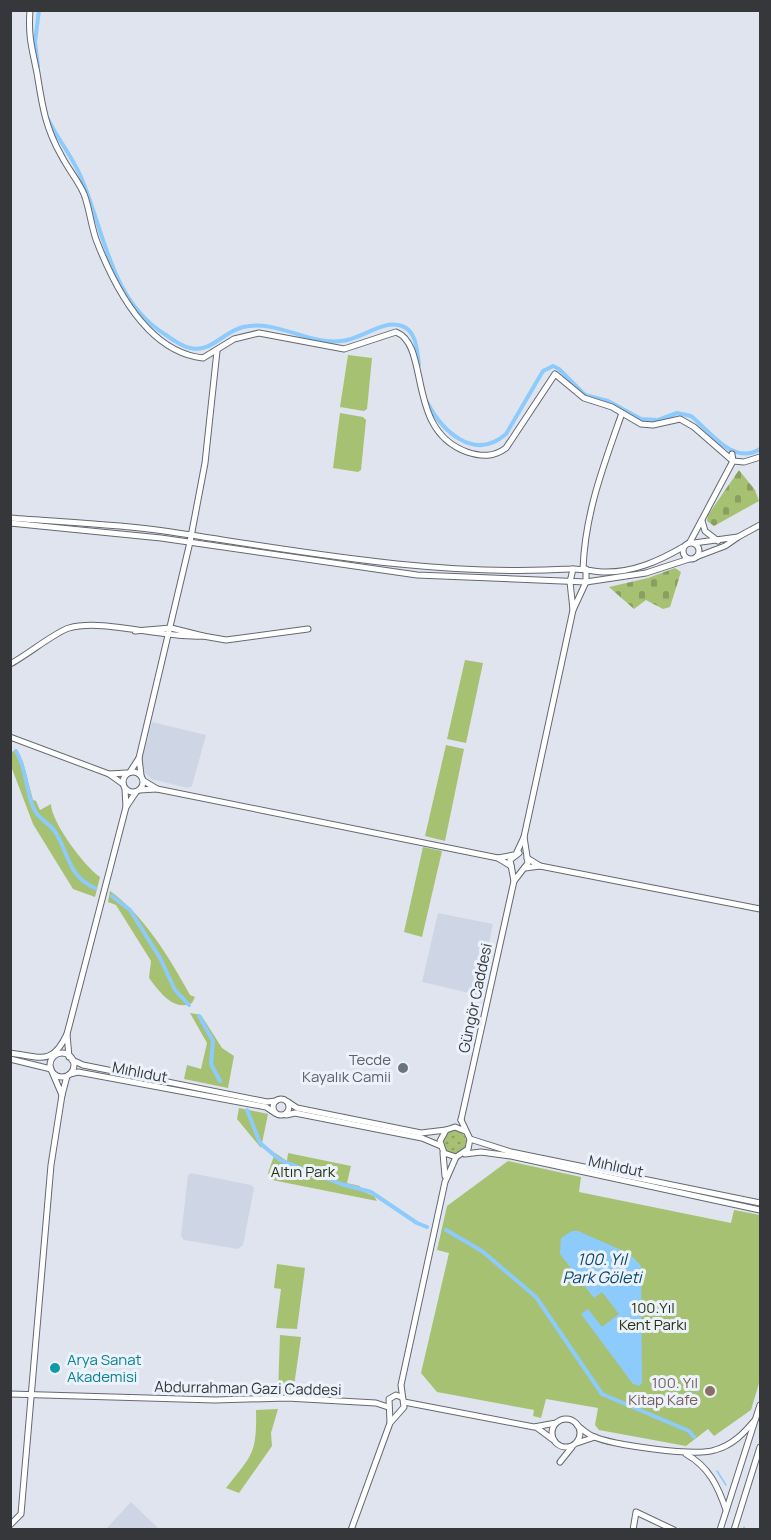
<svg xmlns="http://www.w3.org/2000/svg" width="771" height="1540" font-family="Manrope,sans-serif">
<defs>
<pattern id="grass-dots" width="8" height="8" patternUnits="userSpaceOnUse" patternTransform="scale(1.5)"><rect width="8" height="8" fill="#a7c173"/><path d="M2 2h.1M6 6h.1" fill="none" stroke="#899e60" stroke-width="1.8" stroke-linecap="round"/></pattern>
<pattern id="cemetery-stones" width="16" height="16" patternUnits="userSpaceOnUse" patternTransform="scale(1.5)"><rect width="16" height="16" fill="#a7c173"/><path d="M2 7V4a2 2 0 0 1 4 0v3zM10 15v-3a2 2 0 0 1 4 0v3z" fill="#899e60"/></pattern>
</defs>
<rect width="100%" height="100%" fill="#dfe4ee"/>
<!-- built -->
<g fill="#ced6e6">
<polygon points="152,722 206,735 192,786 188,788 151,779 145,773 142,760"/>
<polygon points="438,913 493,924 478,995 422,982"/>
<polygon points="191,1173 251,1185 254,1188 243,1245 238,1249 184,1240 181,1236 188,1175"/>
<polygon points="131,1502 159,1529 106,1529"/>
</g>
<!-- grass -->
<circle fill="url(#grass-dots)" cx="454" cy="1142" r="12"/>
<!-- cemetery -->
<g fill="url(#cemetery-stones)">
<polygon points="739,470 755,490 759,501 714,526 707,521 708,515"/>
<polygon points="675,568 681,572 670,607 663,609 646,600 634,609 609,587 648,578"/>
</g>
<!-- park -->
<g fill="#a7c173">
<polygon points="348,355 372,358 367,409 364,411 340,407"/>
<polygon points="340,413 363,417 366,420 361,470 358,472 333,468"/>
<polygon points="465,660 483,663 466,743 447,739"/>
<polygon points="446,745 464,749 445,841 425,836"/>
<path d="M10,749L12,752L16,749L23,762L33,800L36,801L40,810L51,804C51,822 85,867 100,877L95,897L73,889L33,824L11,766Z"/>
<polygon points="423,847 442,851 422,937 404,932"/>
<path d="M110,891C143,914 171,960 190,995L195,997L192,1003C173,1012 159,991 149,978L151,961L116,905L108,902Z"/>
<polygon points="190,1013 201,1015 222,1048 234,1056 228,1088 184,1079 187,1065 201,1069 207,1043"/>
<polygon points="239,1108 268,1114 261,1148 237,1119"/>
<polygon points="275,1153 287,1161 288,1153 351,1166 347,1183 360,1186 359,1190 374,1196 377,1201 272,1180 268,1173"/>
<polygon points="508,1161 581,1177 579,1192 731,1223 734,1210 760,1215 760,1380 751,1410 714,1436 708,1429 686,1446 599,1430 595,1425 598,1408 546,1399 541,1418 533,1416 534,1410 437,1392 421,1373 449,1253 437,1250 447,1206"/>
<polygon points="277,1264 305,1268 297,1329 276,1328 281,1289 274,1288"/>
<polygon points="280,1335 301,1337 293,1393 278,1392"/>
<path d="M278,1409L271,1433L272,1446L239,1493L226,1488C252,1455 257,1454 256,1410Z"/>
</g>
<!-- water -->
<polygon fill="#8dcbfc" points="572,1231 578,1231 630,1254 641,1266 642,1383 639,1386 633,1384 581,1314 588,1309 602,1327 619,1314 602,1292 594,1298 560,1254 561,1238"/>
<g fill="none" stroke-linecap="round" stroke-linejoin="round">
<!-- stream -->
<g stroke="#8dcbfc" stroke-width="1.5">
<polyline points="717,1471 726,1485"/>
<polyline points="744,1527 745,1530"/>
</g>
<!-- canal -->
<g stroke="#8dcbfc" stroke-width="4">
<polyline points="38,67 35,42 39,10"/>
<path d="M48,119C58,140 75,160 83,182C105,236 112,302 166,335C173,340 181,346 190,348C211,353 223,332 243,327C276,319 308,345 341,341C361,340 382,319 402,326C417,331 417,352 419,365"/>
<path d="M427,402C442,431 474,462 506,434L543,371L553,366L559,369L585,395L608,401L641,419L658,420L677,413L691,416C711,432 733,466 760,449"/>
<path d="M16,751C28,772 25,791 34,809C39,820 50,823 56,833C69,855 69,877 95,888"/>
<polyline points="112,896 130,910 160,958 175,990 189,1005"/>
<polyline points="199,1016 213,1041 211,1064 220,1081"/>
<polyline points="247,1110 260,1143 280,1160 341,1184 371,1192 417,1223 427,1227"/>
<polyline points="446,1230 482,1251 536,1297 602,1394 689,1431 694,1437"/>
</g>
<!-- secondary casing -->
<g stroke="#646971" stroke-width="7">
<g id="secondary">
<path d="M30,10C28,37 32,48 37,73C42,104 45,127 61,155C68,169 78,180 84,194C90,210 91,227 97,242C115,288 148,352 203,358L234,339L259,333L344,349L396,332C431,346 405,430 467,452C482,457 494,457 506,448L555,374L584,398L612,407L641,424L653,425L680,419L694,427L733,461L732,454"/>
<path d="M10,518C60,522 115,524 164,531C299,551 433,577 570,569C582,568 594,572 606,572C634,572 659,561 683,547"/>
<polyline points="702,521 705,531 718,541"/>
<polyline points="10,523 161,538 417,575 586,582 646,573 689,559"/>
<polyline points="738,537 760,525"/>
<polyline points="690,542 733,461 744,462 760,457"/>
<circle cx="691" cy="551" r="8"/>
<polyline points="694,543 738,537 725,546 696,557"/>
<polyline points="573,569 570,582 573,610 586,582 586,569"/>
<path d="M583,569C585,513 604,464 622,413"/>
<polyline points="203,636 226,640 308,629"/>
<path d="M10,664C26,656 55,632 69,628C102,618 165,639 203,636L171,628L135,631"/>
<polyline points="10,737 109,774"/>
<polyline points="139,758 190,542 205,463 217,351"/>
<circle cx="133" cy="782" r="10"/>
<polyline points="130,772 139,758 141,775"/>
<polyline points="123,784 109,774 127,773"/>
<polyline points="125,789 126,807 136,792"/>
<polyline points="157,789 498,858"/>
<polyline points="139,790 157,789 144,781"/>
<polyline points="516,854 524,837 573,610"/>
<polyline points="511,866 498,858 514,855"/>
<polyline points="540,866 760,909"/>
<polyline points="525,868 540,866 527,858"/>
<polyline points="514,881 510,860 519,853"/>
<polyline points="67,1034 126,807"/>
<path d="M10,1053C41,1057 52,1066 67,1034L69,1057"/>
<circle cx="62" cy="1065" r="12"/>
<polyline points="10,1059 51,1069"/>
<polyline points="72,1060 83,1065 267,1102 276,1101"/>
<polyline points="53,1074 62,1095 67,1076"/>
<polyline points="70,1074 78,1072 266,1107 275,1113"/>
<circle cx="281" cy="1107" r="8"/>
<polyline points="288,1102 297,1108 421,1133 446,1130"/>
<polyline points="286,1115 295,1113 422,1138 441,1146"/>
<polyline points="461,1120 514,881 528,863 524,837"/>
<polyline points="461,1120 470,1139 468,1149 456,1157 444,1153 440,1141 446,1130 455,1127 465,1131"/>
<polyline points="470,1139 511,1152 760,1203"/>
<polyline points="443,1153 445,1176"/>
<polyline points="465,1154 481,1152 511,1156 760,1210"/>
<polyline points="10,1394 215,1400 287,1398 376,1403 388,1407"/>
<polyline points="404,1402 534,1427 556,1423"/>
<circle cx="566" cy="1433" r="14"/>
<polyline points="390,1422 389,1399 396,1395 401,1397"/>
<path d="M577,1425C582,1429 586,1433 592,1436C612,1445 695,1457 715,1450C733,1445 744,1433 755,1420"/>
<polyline points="536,1427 552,1439"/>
<polyline points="577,1443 595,1437"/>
<path d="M686,1454C709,1467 718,1486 726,1510"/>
<polyline points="560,1462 572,1447"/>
<polyline points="10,1525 21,1514 51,1165 62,1095"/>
<polyline points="351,1530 390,1423 404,1407 401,1385 445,1182 456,1157"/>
<polyline points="633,1530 636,1512 674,1530"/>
<polyline points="720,1530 760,1405"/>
<polyline points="734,1530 760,1447"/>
</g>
</g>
<!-- secondary -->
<use href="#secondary" stroke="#fff" stroke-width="5"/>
</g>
<!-- markers -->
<circle fill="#6b7280" stroke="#ecf2fb" stroke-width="2" cx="403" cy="1068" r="6"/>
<circle fill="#0f9aa8" stroke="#ecf2fb" stroke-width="2" cx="55" cy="1368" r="6"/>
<circle fill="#8d6e63" stroke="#ecf2fb" stroke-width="2" cx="710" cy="1391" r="6"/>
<g text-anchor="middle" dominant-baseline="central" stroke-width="6" stroke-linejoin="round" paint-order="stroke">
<!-- street labels -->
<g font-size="15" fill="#35373b" stroke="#ecf2fb">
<text transform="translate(475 998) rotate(-78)">Güngör Caddesi</text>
<text transform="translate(140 1072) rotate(11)">Mıhlıdut</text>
<text transform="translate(616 1166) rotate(12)">Mıhlıdut</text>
<text transform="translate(248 1388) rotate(1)">Abdurrahman Gazi Caddesi</text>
</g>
<!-- worship labels -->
<g font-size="15" fill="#5b616d" stroke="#ecf2fb" text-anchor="end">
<text x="391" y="1059">Tecde<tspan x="391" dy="17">Kayalık Camii</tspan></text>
</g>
<!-- park labels -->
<g font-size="15" fill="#27320d" stroke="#ecf2fb">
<text x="303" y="1171">Altın Park</text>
<text x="653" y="1307">100.Yıl<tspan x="653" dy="17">Kent Parkı</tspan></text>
</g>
<!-- culture labels -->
<g font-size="15" fill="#0d838f" stroke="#ecf2fb" text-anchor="start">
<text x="67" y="1359">Arya Sanat<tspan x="67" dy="17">Akademisi</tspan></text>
</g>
<!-- education labels -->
<g font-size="15" fill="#785e54" stroke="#ecf2fb" text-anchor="end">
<text x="698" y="1382">100. Yıl<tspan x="698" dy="17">Kitap Kafe</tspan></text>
</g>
<!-- water labels -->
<g font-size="16" font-style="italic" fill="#08486f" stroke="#ecf2fb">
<text x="602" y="1259">100. Yıl<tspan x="602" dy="18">Park Göleti</tspan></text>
</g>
</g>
<!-- border -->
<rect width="771" height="1540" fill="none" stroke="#35373b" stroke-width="24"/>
</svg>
